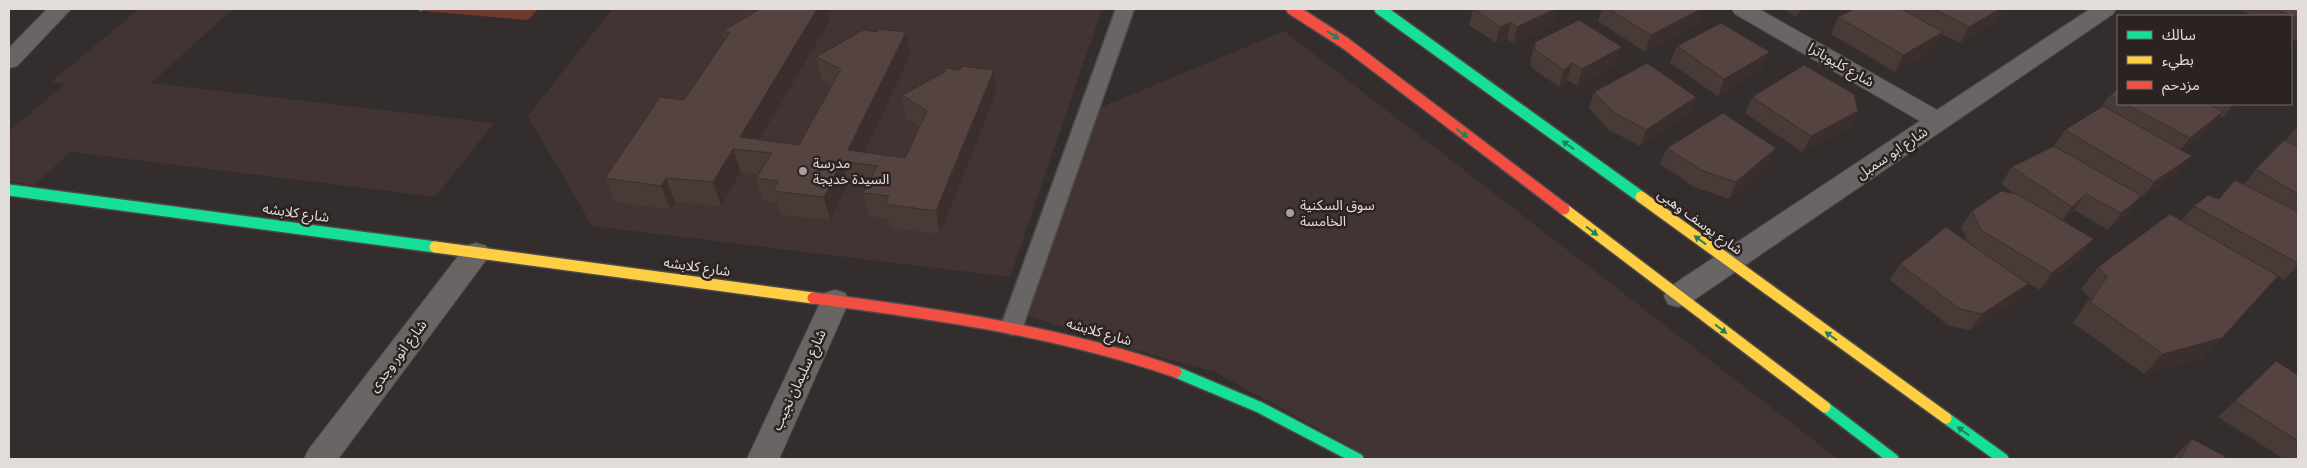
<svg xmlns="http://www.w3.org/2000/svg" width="2307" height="468" font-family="Figtree,'Noto Sans Arabic',sans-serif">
<rect width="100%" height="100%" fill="#332e2d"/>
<!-- built -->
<g fill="#413432">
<polygon points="139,9 233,9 151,83 494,123 435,197 71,152 34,185 9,181 9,131 65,84 51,82"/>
<polygon points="612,9 1102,9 1010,277 592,226 528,116"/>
<polygon points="1284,31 1838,459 1369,459 1341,441 1215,372 1121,346 1029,316 1092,111"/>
</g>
<!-- green -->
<polygon fill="#6e3a30" points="429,9 538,9 528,20 423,11"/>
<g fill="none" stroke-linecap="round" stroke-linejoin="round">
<!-- lane casing -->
<g stroke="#4f4a4a" stroke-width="3">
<polygon id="lane" points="1116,9 1134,9 1023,326 1020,332 1012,335 1004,332 1001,326"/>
</g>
<!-- street casing -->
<g stroke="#4f4a4a" stroke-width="2">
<g id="street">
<polygon points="47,9 71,9 17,66 9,68 9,48"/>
<polygon points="1732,9 1759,9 1937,110 2090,9 2116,9 2113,14 1688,304 1678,307 1668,304 1664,296 1668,288 1920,121 1735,14"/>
<polygon points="476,243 486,246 490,253 486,260 338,459 304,459 309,449 466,246"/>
<polygon points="835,290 845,293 849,301 779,459 747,459 821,301 825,293"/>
</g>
</g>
<!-- fast casing -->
<g stroke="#4f4a4a" stroke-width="14">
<g id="fast">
<polyline points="1380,9 1641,197"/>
<polyline points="9,190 435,247"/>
<polyline points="1176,372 1259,407 1358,459"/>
<polyline points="1825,407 1893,459"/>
<polyline points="1946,418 2003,459"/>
</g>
</g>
<!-- slow casing -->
<g stroke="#4f4a4a" stroke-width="14">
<g id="slow">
<polyline points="1641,197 1946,418"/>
<polyline points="1564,209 1825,407"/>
<polyline points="435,247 813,298"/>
</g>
</g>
<!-- jam casing -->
<g stroke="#4f4a4a" stroke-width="14">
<g id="jam">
<polyline points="1292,9 1345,43 1564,209"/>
<path d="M813,298C937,314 1058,331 1176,372"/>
</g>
</g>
<!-- path -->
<polyline stroke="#6e6a69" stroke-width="3" stroke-dasharray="4 4" stroke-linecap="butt" points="419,10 424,9"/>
<!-- lane -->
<use href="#lane" fill="#696564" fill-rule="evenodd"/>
<!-- street -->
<use href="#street" fill="#696564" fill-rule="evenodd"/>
<!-- fast -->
<use href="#fast" stroke="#16e098" stroke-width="11"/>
<!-- slow -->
<use href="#slow" stroke="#ffcf43" stroke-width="11"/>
<!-- jam -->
<use href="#jam" stroke="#f24e42" stroke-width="11"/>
</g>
<!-- wall -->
<g fill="#483a37">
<polygon points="1473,9 1558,9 1554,23 1513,43 1507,39 1496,43 1469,25"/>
<polygon points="1602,9 1704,9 1699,23 1645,52 1598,21"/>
<polygon points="1783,9 1812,9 1796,17"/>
<polygon points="1854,9 2003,9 1995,22 1960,43 1942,34 1934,48 1895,72 1831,34 1838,17"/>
<polygon points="2244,9 2298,9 2298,42 2291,38 2291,16 2254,16 2242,11"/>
<polygon points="830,20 760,139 799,145 832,85 822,80 816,57 910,56 864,152 905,158 919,127 906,118 902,95 944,72 944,68 960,70 994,70 996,93 940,234 890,228 888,219 869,216 863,193 866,187 848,185 830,220 780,215 777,203 763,201 756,178 758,174 741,172 721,206 675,202 671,210 615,202 605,178 684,100 724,41 721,32"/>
<polygon points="1535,42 1616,64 1577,86 1567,80 1559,87 1531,67 1531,59"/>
<polygon points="1677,46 1763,68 1718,96 1670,63"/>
<polygon points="2118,89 2118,104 2238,104 2222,118 2219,116 2210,128 2182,150 2178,172 2140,198 2129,213 2108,230 2074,210 2063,221 2081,256 2040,290 2008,271 2016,301 1970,330 1949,326 1890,280 1900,264 1968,243 1961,227 1972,211 2015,194 2001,184 2012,167 2054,146 2065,130 2100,108 2110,95"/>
<polygon points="1594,92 1696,97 1689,113 1640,146 1609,130 1589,108"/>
<polygon points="1752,97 1858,111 1849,128 1802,152 1745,113"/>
<polygon points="2298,125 2298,266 2284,280 2277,276 2202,359 2144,374 2073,323 2090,298 2081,289 2098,267 2181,221 2194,206 2219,199 2243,185 2256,169 2285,141"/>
<polygon points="1667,148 1768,165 1729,199 1694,187 1660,164"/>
<polygon points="2298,375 2298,459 2284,459 2218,417 2235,401"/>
<polygon points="2192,439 2225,459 2173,459 2176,455"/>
</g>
<!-- shaded-wall -->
<g fill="#3b2f2d">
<polygon points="817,9 828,9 830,20 753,151 740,137"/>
<polygon points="1555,9 1558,9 1554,23 1513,43 1517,27"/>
<polygon points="1701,9 1704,9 1699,23 1645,52 1651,35"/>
<polygon points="1800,9 1812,9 1796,17"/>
<polygon points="2000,9 2003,9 1995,22 1960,43 1969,27"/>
<polygon points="1511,22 1507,39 1496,43 1500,27"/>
<polygon points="906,32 910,56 859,163 848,150"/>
<polygon points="1943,32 1934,48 1895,72 1903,55"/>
<polygon points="1622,47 1616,64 1577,86 1582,69"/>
<polygon points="1770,52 1763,68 1718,96 1724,79"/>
<polygon points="1572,63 1567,80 1559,87 1564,70"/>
<polygon points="994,70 996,93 940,234 936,211"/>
<polygon points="1696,97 1689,113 1640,146 1646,130"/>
<polygon points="2233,104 2238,104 2222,118"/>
<polygon points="1858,111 1849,128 1802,152 1811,136"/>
<polygon points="2223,112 2210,128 2177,154 2190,138"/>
<polygon points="1776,148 1768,165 1729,199 1736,182"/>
<polygon points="733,149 741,172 721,206 713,182"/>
<polygon points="2192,156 2178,172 2141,199 2154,182"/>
<polygon points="842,161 848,185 830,220 824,197"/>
<polygon points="666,178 675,202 671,210 661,186"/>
<polygon points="2086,194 2074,210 2060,224 2072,207"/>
<polygon points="2142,196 2129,213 2108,230 2121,213"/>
<polygon points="2094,239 2081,256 2040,290 2052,273"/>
<polygon points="2298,265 2298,266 2284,280"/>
<polygon points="2028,284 2016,301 1970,330 1982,314"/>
<polygon points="2222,338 2202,359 2144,374 2163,354"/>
</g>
<!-- building -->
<g fill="#544340" stroke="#3b2f2d">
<polygon points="760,9 817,9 740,137 799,145 841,69 816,57 863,30 877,32 878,29 906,32 848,150 905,158 927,111 902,95 945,72 944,68 960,70 962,66 994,70 936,211 885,204 889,196 863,193 877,166 842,161 824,197 773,191 778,181 756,178 772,153 733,149 713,182 666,178 661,186 605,178 660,97 684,100 730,32 721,32"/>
<polygon points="1474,9 1555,9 1517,27 1511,22 1500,27"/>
<polygon points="1609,9 1701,9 1651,35"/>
<polygon points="1854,9 1902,9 1943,32 1903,55 1838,17"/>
<polygon points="1935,9 2000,9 1969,27"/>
<polygon points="2276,9 2298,9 2298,19"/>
<polygon points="1579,20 1622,47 1582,69 1572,63 1564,70 1535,50 1535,42"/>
<polygon points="1721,23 1770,52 1724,79 1677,46"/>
<polygon points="1647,63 1696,97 1646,130 1615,113 1594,92"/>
<polygon points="1804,65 1854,94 1858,111 1811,136 1752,97"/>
<polygon points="2118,89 2118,99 2110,95"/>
<polygon points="2126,104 2208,104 2223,112 2190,138"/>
<polygon points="2103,106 2192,156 2154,182 2065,130"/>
<polygon points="1723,113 1776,148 1736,182 1701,170 1667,148"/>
<polygon points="2298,125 2298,131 2295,130"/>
<polygon points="2284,140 2298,147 2298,194 2256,169"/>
<polygon points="2054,146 2142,196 2121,213 2086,194 2072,207 2012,167"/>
<polygon points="2235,180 2298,212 2298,263 2194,206 2208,195 2219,199"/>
<polygon points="2001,191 2017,194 2094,239 2052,273 1981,230 1972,211"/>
<polygon points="2170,214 2278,276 2222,338 2163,354 2090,302 2107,277 2098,267"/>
<polygon points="1946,227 2028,284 1982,314 1960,309 1900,264"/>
<polygon points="2276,361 2298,375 2298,441 2235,401"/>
<polygon points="2192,439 2225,456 2225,459 2180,459"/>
</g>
<!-- one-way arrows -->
<defs><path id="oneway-solid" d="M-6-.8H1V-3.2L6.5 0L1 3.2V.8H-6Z" transform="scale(1.25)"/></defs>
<g fill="#20825c">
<use href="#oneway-solid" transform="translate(1333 35) rotate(34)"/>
<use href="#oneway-solid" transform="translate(1462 133) rotate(37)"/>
<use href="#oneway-solid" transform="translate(1568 145) rotate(-144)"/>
<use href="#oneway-solid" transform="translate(1592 231) rotate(37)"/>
<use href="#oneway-solid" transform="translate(1700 240) rotate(-144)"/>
<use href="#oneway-solid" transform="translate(1721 329) rotate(37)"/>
<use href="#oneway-solid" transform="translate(1831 336) rotate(-144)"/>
<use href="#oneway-solid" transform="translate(1963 431) rotate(-144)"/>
</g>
<!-- markers -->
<g fill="#a59f9e" stroke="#2b2321" stroke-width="2">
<circle cx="803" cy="171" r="5"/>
<circle cx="1290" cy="213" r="5"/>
</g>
<g text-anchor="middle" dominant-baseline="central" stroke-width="5" stroke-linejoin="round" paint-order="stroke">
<!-- street labels -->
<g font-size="14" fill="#e2dcdb" stroke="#2b2321">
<text transform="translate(1841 65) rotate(30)">شارع كليوباترا</text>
<text transform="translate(1892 153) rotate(-34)">شارع ابو سمبل</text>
<text transform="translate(296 213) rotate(8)">شارع كلابشه</text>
<text transform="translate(1700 222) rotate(36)">شارع يوسف وهبى</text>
<text transform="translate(697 267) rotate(8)">شارع كلابشه</text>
<text transform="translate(1099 332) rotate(16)">شارع كلابشه</text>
<text transform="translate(398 356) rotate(-53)">شارع انور وجدى</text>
<text transform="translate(799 380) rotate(-65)">شارع سليمان نجيب</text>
</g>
<!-- poi labels -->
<g font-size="14" fill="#e2dcdb" stroke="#2b2321" text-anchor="start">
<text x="813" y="163">مدرسة<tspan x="813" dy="16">السيدة خديجة</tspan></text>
<text x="1300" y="205">سوق السكنية<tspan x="1300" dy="16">الخامسة</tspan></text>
</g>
</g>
<!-- border -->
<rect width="2307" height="468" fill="none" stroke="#e2dcdb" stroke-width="20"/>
<!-- legend -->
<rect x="2117" y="15" width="175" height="90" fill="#2b2321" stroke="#746d6b"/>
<rect x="2127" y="31" width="25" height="8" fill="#16e098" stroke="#746d6b"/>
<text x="2162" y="40" font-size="15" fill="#e2dcdb">سالك</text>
<rect x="2127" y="56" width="25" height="8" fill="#ffcf43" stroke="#746d6b"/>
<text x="2162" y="65" font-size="15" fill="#e2dcdb">بطيء</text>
<rect x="2127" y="81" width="25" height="8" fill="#f24e42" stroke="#746d6b"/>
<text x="2162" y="90" font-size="15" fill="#e2dcdb">مزدحم</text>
</svg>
